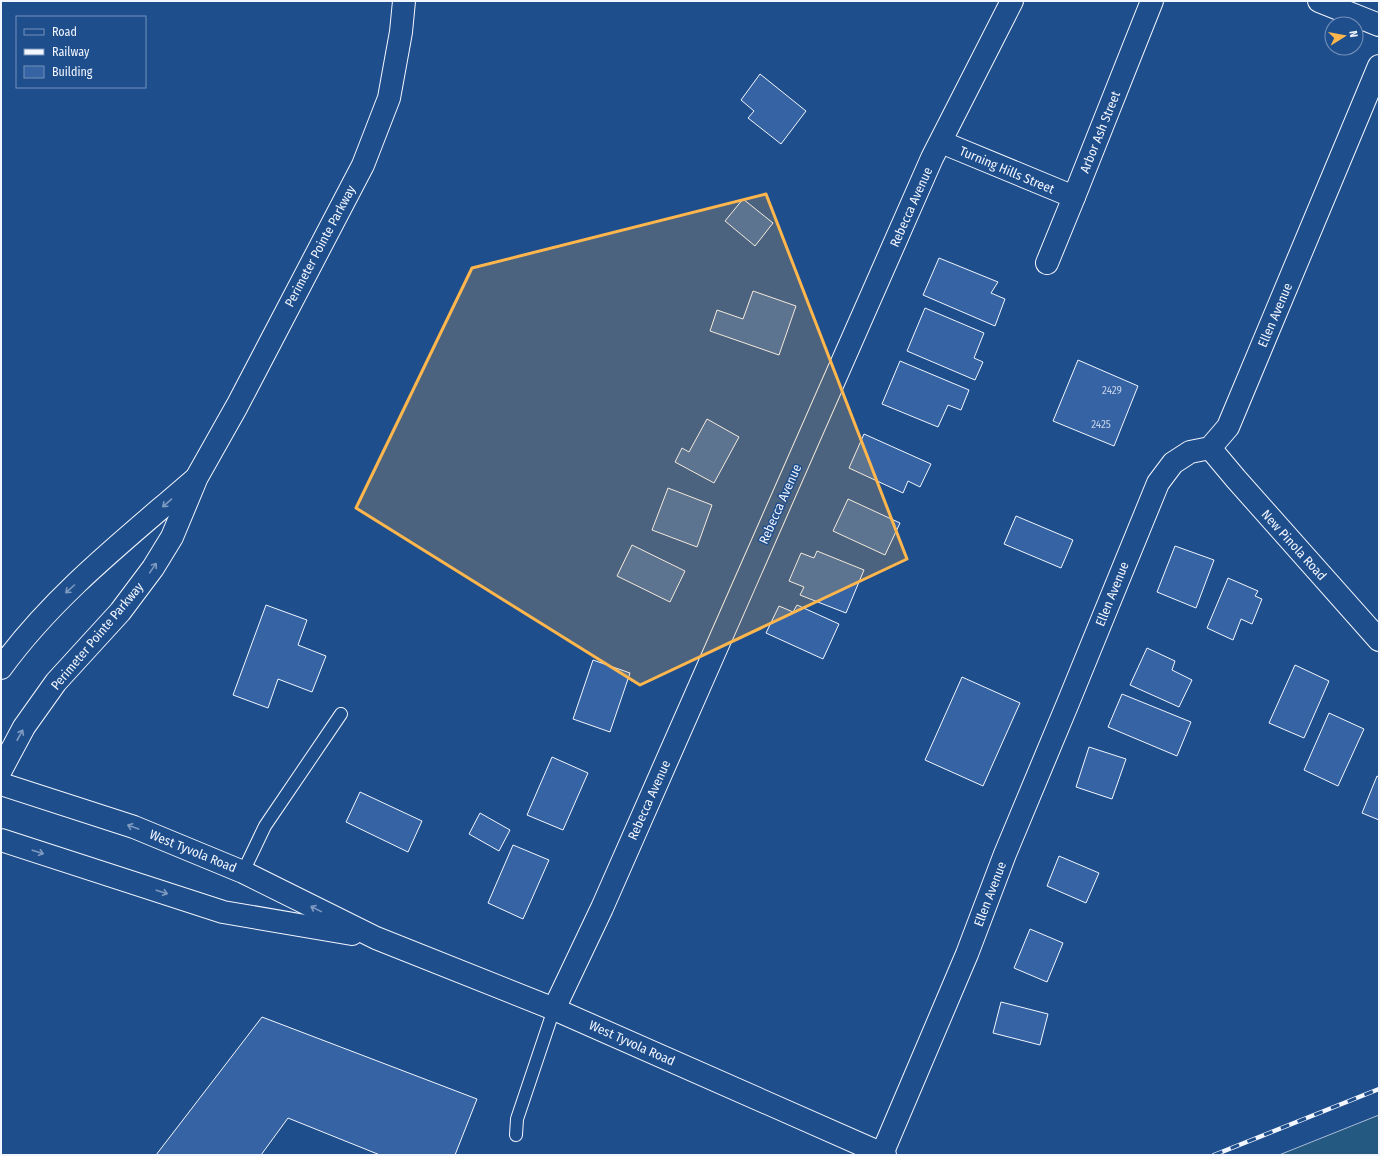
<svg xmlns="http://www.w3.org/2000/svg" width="1380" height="1156" font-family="'Fira Sans Condensed',sans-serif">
<rect width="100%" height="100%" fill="#1f4e8c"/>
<!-- green -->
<polygon fill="#245a82" stroke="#a8bbd7" points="1379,1115 1379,1155 1279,1155"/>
<!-- building -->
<g fill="#3563a3" stroke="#f2f6ff">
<polygon points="760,74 806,111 781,144 748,118 754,111 741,100"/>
<polygon points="743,199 773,223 755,246 725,221"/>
<polygon points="939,258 998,282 991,293 1005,299 995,326 923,295"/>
<polygon points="753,291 796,306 779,355 710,331 717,310 743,319"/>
<polygon points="925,308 984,333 974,358 983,362 975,380 907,351"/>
<polygon points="1078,360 1138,386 1114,446 1053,421"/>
<polygon points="900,361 969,390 961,410 948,405 938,427 882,404"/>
<polygon points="707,419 739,437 714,483 675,462 682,448 689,452"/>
<polygon points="864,434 931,464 920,487 908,481 903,493 849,468"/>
<polygon points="668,488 712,505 697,547 652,530"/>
<polygon points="848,499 900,523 885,555 833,531"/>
<polygon points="1016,516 1073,540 1061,568 1004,544"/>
<polygon points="632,545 685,571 670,602 617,576"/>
<polygon points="1175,546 1214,560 1196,608 1157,592"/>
<polygon points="817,551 864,570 846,613 800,595 804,587 789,581 801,553 814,558"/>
<polygon points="1228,578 1258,591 1255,596 1262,599 1252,624 1241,619 1233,640 1207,628"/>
<polygon points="266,605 307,620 298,645 326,656 312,692 278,679 268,708 233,695"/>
<polygon points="797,605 839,624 823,659 766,633 779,606 793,612"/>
<polygon points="1147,648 1175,661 1172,670 1192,680 1179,707 1130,685"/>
<polygon points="593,660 630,673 610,732 573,719"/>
<polygon points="1295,665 1329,681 1304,738 1269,723"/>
<polygon points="962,677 1020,703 983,786 925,760"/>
<polygon points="1122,694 1191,722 1177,756 1108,727"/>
<polygon points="1329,713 1364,729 1338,786 1304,770"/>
<polygon points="1089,747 1126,759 1112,799 1076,787"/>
<polygon points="552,757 588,773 563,830 527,815"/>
<polygon points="1377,776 1379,777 1379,820 1362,813"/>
<polygon points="360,792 422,821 408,852 346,822"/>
<polygon points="480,813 510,830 499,851 469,834"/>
<polygon points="513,845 549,860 523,919 488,903"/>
<polygon points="1059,856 1099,873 1086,903 1047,886"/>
<polygon points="1030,929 1063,943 1047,982 1014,968"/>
<polygon points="1001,1002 1048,1014 1040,1045 993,1033"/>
<polygon points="262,1017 477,1099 455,1155 380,1155 288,1118 261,1155 156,1155"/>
</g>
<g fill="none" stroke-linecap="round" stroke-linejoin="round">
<!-- lane casing -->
<g stroke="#f2f6ff" stroke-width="14">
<g id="lane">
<polyline points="243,872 265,826 341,714"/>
<polyline points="516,1135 517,1119 554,1009"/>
</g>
</g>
<!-- street casing -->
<g stroke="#f2f6ff" stroke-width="24">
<g id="street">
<polyline points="1319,1 1379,25"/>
<polyline points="941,142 1074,197"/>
<polyline points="1047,263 1074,197 1152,1"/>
<polyline points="1210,448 1236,479 1379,640"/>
<path d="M1,668C54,595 126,539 194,480"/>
<polyline points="1,770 24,727 56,682 120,612 153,568 172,537 197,477 237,406 363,165 389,98 401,32 404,1"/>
<polyline points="554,1009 602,908 932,158 1012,1"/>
<polyline points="882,1154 967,954 1005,854 1068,703 1158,483 1173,463 1190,452 1210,448 1228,427 1379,66"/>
</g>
</g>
<!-- secondary casing -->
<g stroke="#f2f6ff" stroke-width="24">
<g id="secondary">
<polyline points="1,784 134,827 243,872 376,938 554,1009 885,1155"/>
<polyline points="1,840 223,912 352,934"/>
</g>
</g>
<!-- lane -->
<use href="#lane" stroke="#1f4e8c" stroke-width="12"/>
<!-- street -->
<use href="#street" stroke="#1f4e8c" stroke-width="22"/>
<!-- secondary -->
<use href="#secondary" stroke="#1f4e8c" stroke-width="22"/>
<!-- rail casing -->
<g stroke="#f2f6ff" stroke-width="4.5">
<polyline id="rail" points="1214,1155 1379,1089"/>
</g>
<!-- rail -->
<use href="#rail" stroke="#1f4e8c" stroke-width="3" stroke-dasharray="9" stroke-linecap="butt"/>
</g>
<!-- one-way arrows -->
<defs><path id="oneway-shaft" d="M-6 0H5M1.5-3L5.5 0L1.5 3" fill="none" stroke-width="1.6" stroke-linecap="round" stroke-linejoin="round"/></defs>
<g stroke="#7e9ac0">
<use href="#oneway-shaft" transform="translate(167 503) rotate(139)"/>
<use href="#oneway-shaft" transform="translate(153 568) rotate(-55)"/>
<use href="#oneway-shaft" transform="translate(70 589) rotate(138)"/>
<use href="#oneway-shaft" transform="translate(20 735) rotate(-61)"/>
<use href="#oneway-shaft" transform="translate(133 827) rotate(-160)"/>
<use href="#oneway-shaft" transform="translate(38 852) rotate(18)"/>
<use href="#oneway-shaft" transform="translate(162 892) rotate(18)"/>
<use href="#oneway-shaft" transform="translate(316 909) rotate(-154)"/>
</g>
<!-- marked area -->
<path fill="#ffb74d" fill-opacity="0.2" stroke="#ffb74d" stroke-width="3" stroke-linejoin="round" d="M766,194L907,559L640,685L356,508L472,268Z"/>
<g text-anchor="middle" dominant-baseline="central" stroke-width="3" stroke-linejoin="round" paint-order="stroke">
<!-- number labels -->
<g font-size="11" fill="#c3d1e8">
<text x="1112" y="390">2429</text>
<text x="1101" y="424">2425</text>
</g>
<!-- street labels -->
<g font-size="13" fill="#f2f6ff" stroke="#1f4e8c">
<text transform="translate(1100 132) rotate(-68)">Arbor Ash Street</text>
<text transform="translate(1007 170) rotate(23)">Turning Hills Street</text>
<text transform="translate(911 207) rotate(-66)">Rebecca Avenue</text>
<text transform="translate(320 246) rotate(-62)">Perimeter Pointe Parkway</text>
<text transform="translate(1275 315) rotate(-67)">Ellen Avenue</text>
<text transform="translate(780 504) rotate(-66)">Rebecca Avenue</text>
<text transform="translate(1294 545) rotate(48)">New Pinola Road</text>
<text transform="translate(1112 594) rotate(-68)">Ellen Avenue</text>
<text transform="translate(97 636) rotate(-50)">Perimeter Pointe Parkway</text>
<text transform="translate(649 800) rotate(-66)">Rebecca Avenue</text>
<text transform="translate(193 851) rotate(22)">West Tyvola Road</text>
<text transform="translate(990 894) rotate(-69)">Ellen Avenue</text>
<text transform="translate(632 1043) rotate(24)">West Tyvola Road</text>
</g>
</g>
<!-- border -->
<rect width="1380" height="1156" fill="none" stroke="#f2f6ff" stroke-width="4"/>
<!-- legend -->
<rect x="16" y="16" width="130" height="72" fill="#1f4e8c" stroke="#7391ba"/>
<rect x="24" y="29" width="20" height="6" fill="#1f4e8c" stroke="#7391ba"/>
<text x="52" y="36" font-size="12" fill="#f2f6ff">Road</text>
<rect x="24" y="49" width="20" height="6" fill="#f2f6ff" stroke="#7391ba"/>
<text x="52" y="56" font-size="12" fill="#f2f6ff">Railway</text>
<rect x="24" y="66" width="20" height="12" fill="#3563a3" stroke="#7391ba"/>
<text x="52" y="76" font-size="12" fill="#f2f6ff">Building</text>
<!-- north arrow -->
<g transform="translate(1344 36) rotate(79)"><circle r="19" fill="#1f4e8c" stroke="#7391ba"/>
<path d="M0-3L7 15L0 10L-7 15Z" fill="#ffb74d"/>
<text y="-6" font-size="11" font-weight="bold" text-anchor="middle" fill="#f2f6ff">N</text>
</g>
</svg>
